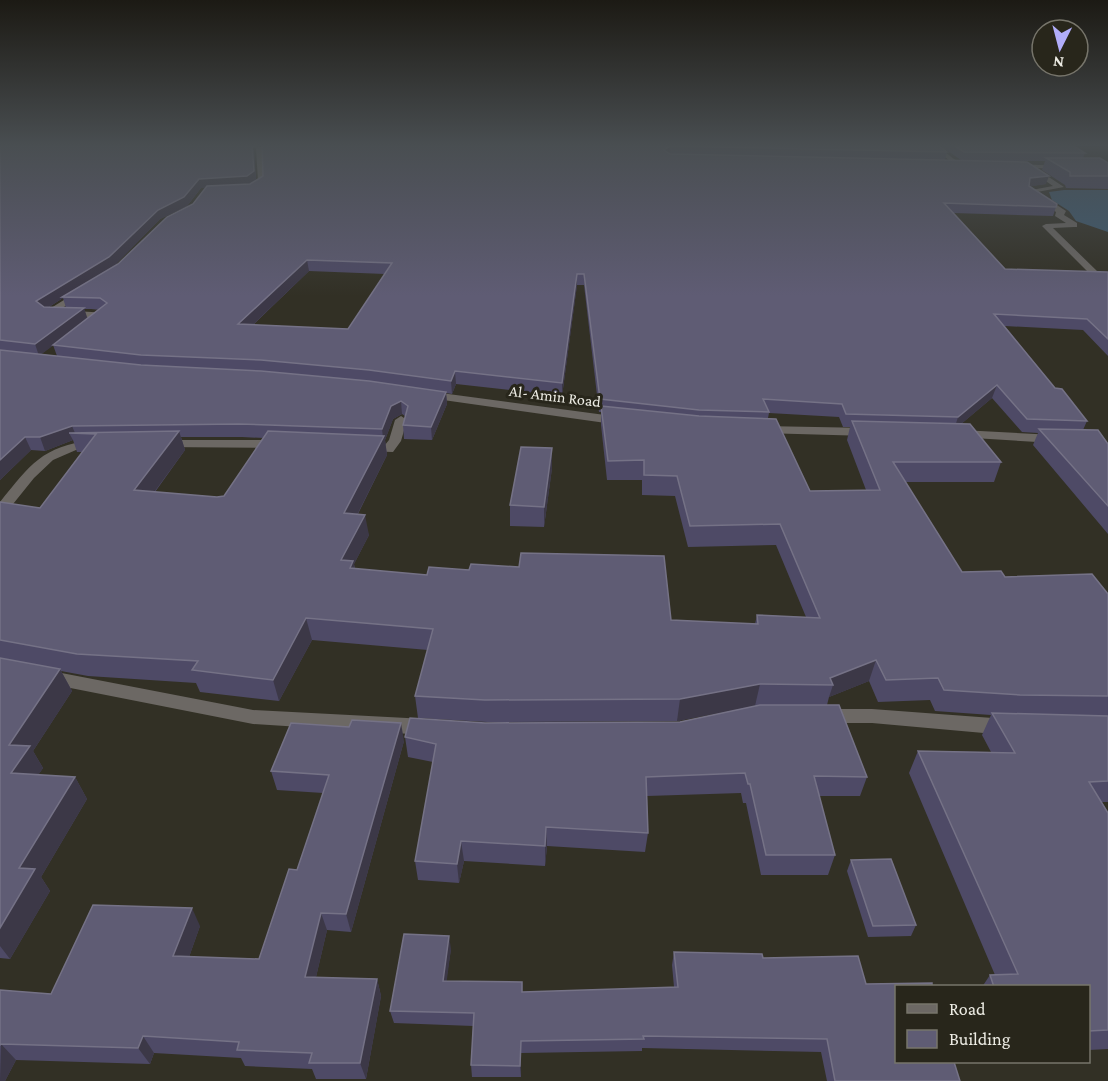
<svg xmlns="http://www.w3.org/2000/svg" width="1108" height="1081" font-family="'Crimson Pro',serif">
<rect width="100%" height="100%" fill="#323025"/>
<!-- water -->
<polygon fill="#3f5d74" points="1064,190 1108,190 1108,232 1076,221 1069,211 1052,200 1049,192"/>
<g fill="none" stroke-linecap="round" stroke-linejoin="round">
<!-- minor -->
<g fill="#6c6864" fill-rule="evenodd">
<polygon points="244,145 262,147 265,182 249,191 246,187 258,181 256,148"/>
<polygon points="929,145 936,145 963,166 958,167"/>
<polygon points="1015,164 1065,166 1063,169 1035,168 1064,187 1037,192 1066,211 1064,215 1077,223 1077,227 1074,227 1053,228 1097,271 1097,275 1091,275 1042,226 1046,224 1066,223 1055,216 1056,212 1026,191 1053,186 1031,171 1032,168 1013,167"/>
<polygon points="80,290 83,291 83,295 59,310 108,313 109,315 102,322 94,322 95,318 48,316 43,313"/>
<polygon points="426,391 620,417 626,421 620,425 422,397 420,395"/>
<polygon points="401,416 407,420 401,441 393,452 361,451 360,448 361,445 385,445 389,440 395,420"/>
<polygon points="763,426 868,428 874,432 868,436 759,433 757,430 759,427"/>
<polygon points="961,430 1054,435 1060,439 1054,443 957,437 955,434 957,431"/>
<path d="M93,440L98,441L99,444L98,447L76,450L53,460L34,478L5,514L0,515V502C31,464 41,447 93,440Z"/>
<polygon points="165,440 279,440 285,444 279,448 160,447 159,444 160,441"/>
<polygon points="46,670 253,710 426,719 433,722 436,727 433,732 426,735 253,724 40,682 37,677 40,672"/>
<polygon points="823,709 872,709 1006,719 1013,722 1016,727 1013,732 1006,735 872,723 823,723 816,721 814,716 816,711"/>
</g>
</g>
<!-- wall -->
<g fill="#4e4a66" fill-rule="evenodd">
<path d="M0,145L254,150L256,180L250,184L263,176L262,145H259H938L947,152L945,160H961L939,145H1072L1085,153L1083,158L1108,163V189L1066,188L1065,185L1042,170L1045,161H992L1046,184L1030,186L1056,207L1053,216L953,213L1005,269L1108,272V356L1083,330L1005,326L1055,388L1087,421L1083,430L1108,444V534L1033,445L1038,433L1022,432L992,398L961,424L1001,462L994,482H905L962,572L1005,577L1108,594V802H1102L1108,813V1049L1089,1050V987H982L990,975H995L909,773L918,751L991,752L982,735L991,715L935,711L930,700L878,702L869,681L829,697L827,705L867,777L860,796H819L835,855L828,875H761L746,803H743L741,793L647,796L648,833L645,852L547,846L545,866L464,861L459,883L418,880L415,861L433,762L408,757L405,737L485,723L680,722L746,707L677,721L487,722L418,718L415,696L428,650L312,640L279,701L200,692L196,683L88,676L61,671L72,691L33,751L43,768L38,775L75,777L87,799L41,877L50,891L10,959L0,958V502L40,508L82,452H77L73,440L45,451L31,450L0,480ZM206,187L193,204L118,264L113,267L160,219L187,206L201,188ZM309,271L385,274L348,329L253,325ZM577,285H584L599,412H601V425L607,480H642V495L675,496L688,547L776,545L806,617L757,615L755,624L671,620L355,569L354,564L369,535L358,514L387,455L385,440L393,419L402,414L405,416L403,425L404,439L432,440L447,404L446,393L452,394L456,384L562,396ZM63,298L66,308L49,307ZM84,309H91L100,310L87,319ZM53,345L57,356L41,354ZM769,413L839,417L843,427H850L847,440L866,490L810,491L768,418ZM181,437H242L264,438L224,496L217,497L155,492L185,450Z"/>
<polygon points="552,468 544,527 510,526 510,505"/>
<polygon points="404,741 351,932 327,930 316,977 377,979 381,996 366,1079 316,1079 312,1069 245,1066 241,1058 154,1053 150,1064 16,1060 5,1081 0,1081 0,990 51,994 200,926 189,957 259,959 297,870 323,793 277,790 271,771"/>
<polygon points="851,860 916,925 911,936 868,937 847,871"/>
<polygon points="451,949 446,981 523,992 674,987 672,965 674,952 763,958 866,984 960,1081 827,1081 821,1052 642,1048 642,1051 521,1053 521,1077 472,1077 471,1065 473,1026 394,1023 390,1011"/>
</g>
<!-- shaded-wall -->
<g fill="#3c3847">
<polygon points="253,145 256,180 249,185 201,188 187,206 160,219 113,267 62,297 63,298 41,312 36,301 199,179"/>
<polygon points="670,146 669,154 664,150"/>
<polygon points="1049,176 1046,184 1027,187 1030,178"/>
<polygon points="307,260 309,271 241,336 238,324"/>
<polygon points="577,274 577,285 562,396 562,383"/>
<polygon points="84,308 88,320 39,356 35,344"/>
<polygon points="455,371 456,384 452,394 451,381"/>
<polygon points="997,385 992,398 954,430 958,417"/>
<polygon points="446,392 447,404 432,440 431,427"/>
<polygon points="401,401 402,414 393,419 385,440 387,455 348,533 344,513 383,438 382,429 391,406"/>
<polygon points="72,426 75,433 69,433 73,440 45,451 40,437"/>
<polygon points="179,431 185,450 141,510 134,490"/>
<polygon points="25,437 31,450 0,480 0,460"/>
<polygon points="552,448 552,468 544,527 544,507"/>
<polygon points="365,515 369,535 354,564 357,582 341,560"/>
<polygon points="306,618 312,640 279,701 273,680"/>
<polygon points="876,660 869,681 829,697 833,685 830,678"/>
<polygon points="60,669 72,691 33,751 43,768 25,795 11,773 9,745"/>
<polygon points="760,684 755,706 677,721 680,699"/>
<polygon points="401,723 404,741 351,932 346,914"/>
<polygon points="75,777 87,799 41,877 50,891 10,959 0,946 0,928 19,868"/>
<polygon points="546,827 547,846 545,866 545,846"/>
<polygon points="461,841 464,861 459,883 457,864"/>
<polygon points="192,908 200,926 183,974 173,956"/>
<polygon points="321,913 327,930 312,994 305,977"/>
<polygon points="449,936 451,949 445,994 443,981"/>
<polygon points="377,979 381,996 366,1079 360,1063"/>
<polygon points="143,1036 154,1053 150,1064 138,1048"/>
<polygon points="521,1041 521,1077 520,1066"/>
<polygon points="1,1044 16,1060 5,1081 0,1081"/>
</g>
<!-- building -->
<g fill="#5f5c74" stroke="#757286" stroke-width="1.5" fill-rule="evenodd">
<polygon points="0,145 252,145 254,171 247,176 199,179 184,197 158,210 109,257 36,301 44,307 84,308 35,344 0,340"/>
<path d="M262,145H938L947,152L670,146L664,150L670,154L1027,162L1049,176L1030,178L1029,186L1057,204L1056,207L944,203L1005,269L1108,272V339L1087,319L994,314L1055,388L1062,389L1087,421L1027,419L997,385L958,417L846,414L842,404L763,399L769,412L699,410L600,399L584,274H577L562,383L455,371L451,381L369,370L261,360L141,355L53,345L107,303L100,298L62,297L118,264L167,217L193,204L207,186L250,184L263,176ZM307,260L392,263L348,329L238,324Z"/>
<polygon points="953,145 1072,145 1085,153 964,152"/>
<polygon points="1046,158 1100,158 1108,163 1108,176 1070,176 1070,172"/>
<polygon points="0,350 141,365 261,371 369,381 446,392 431,427 403,425 408,406 401,401 391,406 382,429 239,424 72,426 40,437 25,437 0,460"/>
<polygon points="601,406 699,416 776,419 810,491 880,490 852,421 970,424 1001,462 893,462 962,572 1001,571 1005,577 1092,574 1108,594 1108,696 1020,695 944,690 938,678 886,680 876,660 830,678 833,685 760,684 680,699 485,700 415,696 433,629 306,618 273,680 192,670 198,661 77,654 0,640 0,502 40,508 96,434 69,433 179,431 134,490 217,497 224,496 268,431 384,436 344,513 365,515 341,560 353,561 350,568 427,575 429,567 469,570 471,564 519,567 521,553 664,556 671,620 758,624 757,615 820,618 780,524 690,526 677,476 644,475 644,460 608,461"/>
<polygon points="1039,429 1098,430 1108,444 1108,506"/>
<polygon points="521,447 552,448 544,507 510,505"/>
<polygon points="0,658 60,669 9,745 30,746 11,773 75,777 19,868 35,869 0,928"/>
<polygon points="760,705 839,705 867,777 814,776 835,855 766,855 750,784 748,784 745,773 646,777 648,833 546,827 545,846 461,841 457,864 415,861 436,744 405,737 410,718 485,723 680,722"/>
<polygon points="992,713 1108,716 1108,781 1089,782 1108,813 1108,1030 1089,1031 1089,987 994,987 990,975 1018,974 918,751 1015,753"/>
<polygon points="352,720 401,723 346,914 321,913 305,977 377,979 360,1063 309,1063 312,1053 237,1050 239,1042 143,1036 138,1048 1,1044 0,1045 0,990 51,994 93,905 192,908 173,956 259,959 289,869 297,870 329,775 271,771 291,723 349,727"/>
<polygon points="891,859 916,925 873,926 851,860"/>
<polygon points="404,934 449,936 443,981 522,982 522,992 678,987 674,952 762,954 763,958 858,956 866,984 932,983 932,987 897,987 897,1062 954,1062 960,1081 835,1081 827,1039 643,1036 644,1039 521,1041 520,1066 471,1065 474,1013 390,1011"/>
</g>
<!-- sky -->
<linearGradient id="sky" x2="0" y2="1"><stop stop-color="#1c1a14"/><stop offset="0.49" stop-color="#494e51"/><stop offset="1" stop-color="#494e51" stop-opacity="0"/></linearGradient>
<rect width="1108" height="296" fill="url(#sky)"/>
<g text-anchor="middle" dominant-baseline="central" stroke-width="6" stroke-linejoin="round" paint-order="stroke">
<!-- street labels -->
<g font-size="16" fill="#edece4" stroke="#28261b">
<text transform="translate(555 396) rotate(7)">Al- Amin Road</text>
</g>
</g>
<!-- legend -->
<rect x="895" y="985" width="195" height="78" fill="#28261b" stroke="#77756b" stroke-width="1.5"/>
<rect x="907" y="1004" width="30" height="9" fill="#6c6864" stroke="#77756b" stroke-width="1.5"/>
<text x="949" y="1015" font-size="18" fill="#edece4">Road</text>
<rect x="907" y="1030" width="30" height="18" fill="#5f5c74" stroke="#77756b" stroke-width="1.5"/>
<text x="949" y="1045" font-size="18" fill="#edece4">Building</text>
<!-- north arrow -->
<g transform="translate(1060 48) rotate(186)"><circle r="28" fill="#28261b" stroke="#77756b" stroke-width="1.5"/>
<path d="M0-4.5L10 22L0 15L-10 22Z" fill="#b1adfa"/>
<text y="-9" font-size="16" font-weight="bold" text-anchor="middle" fill="#edece4">N</text>
</g>
</svg>
